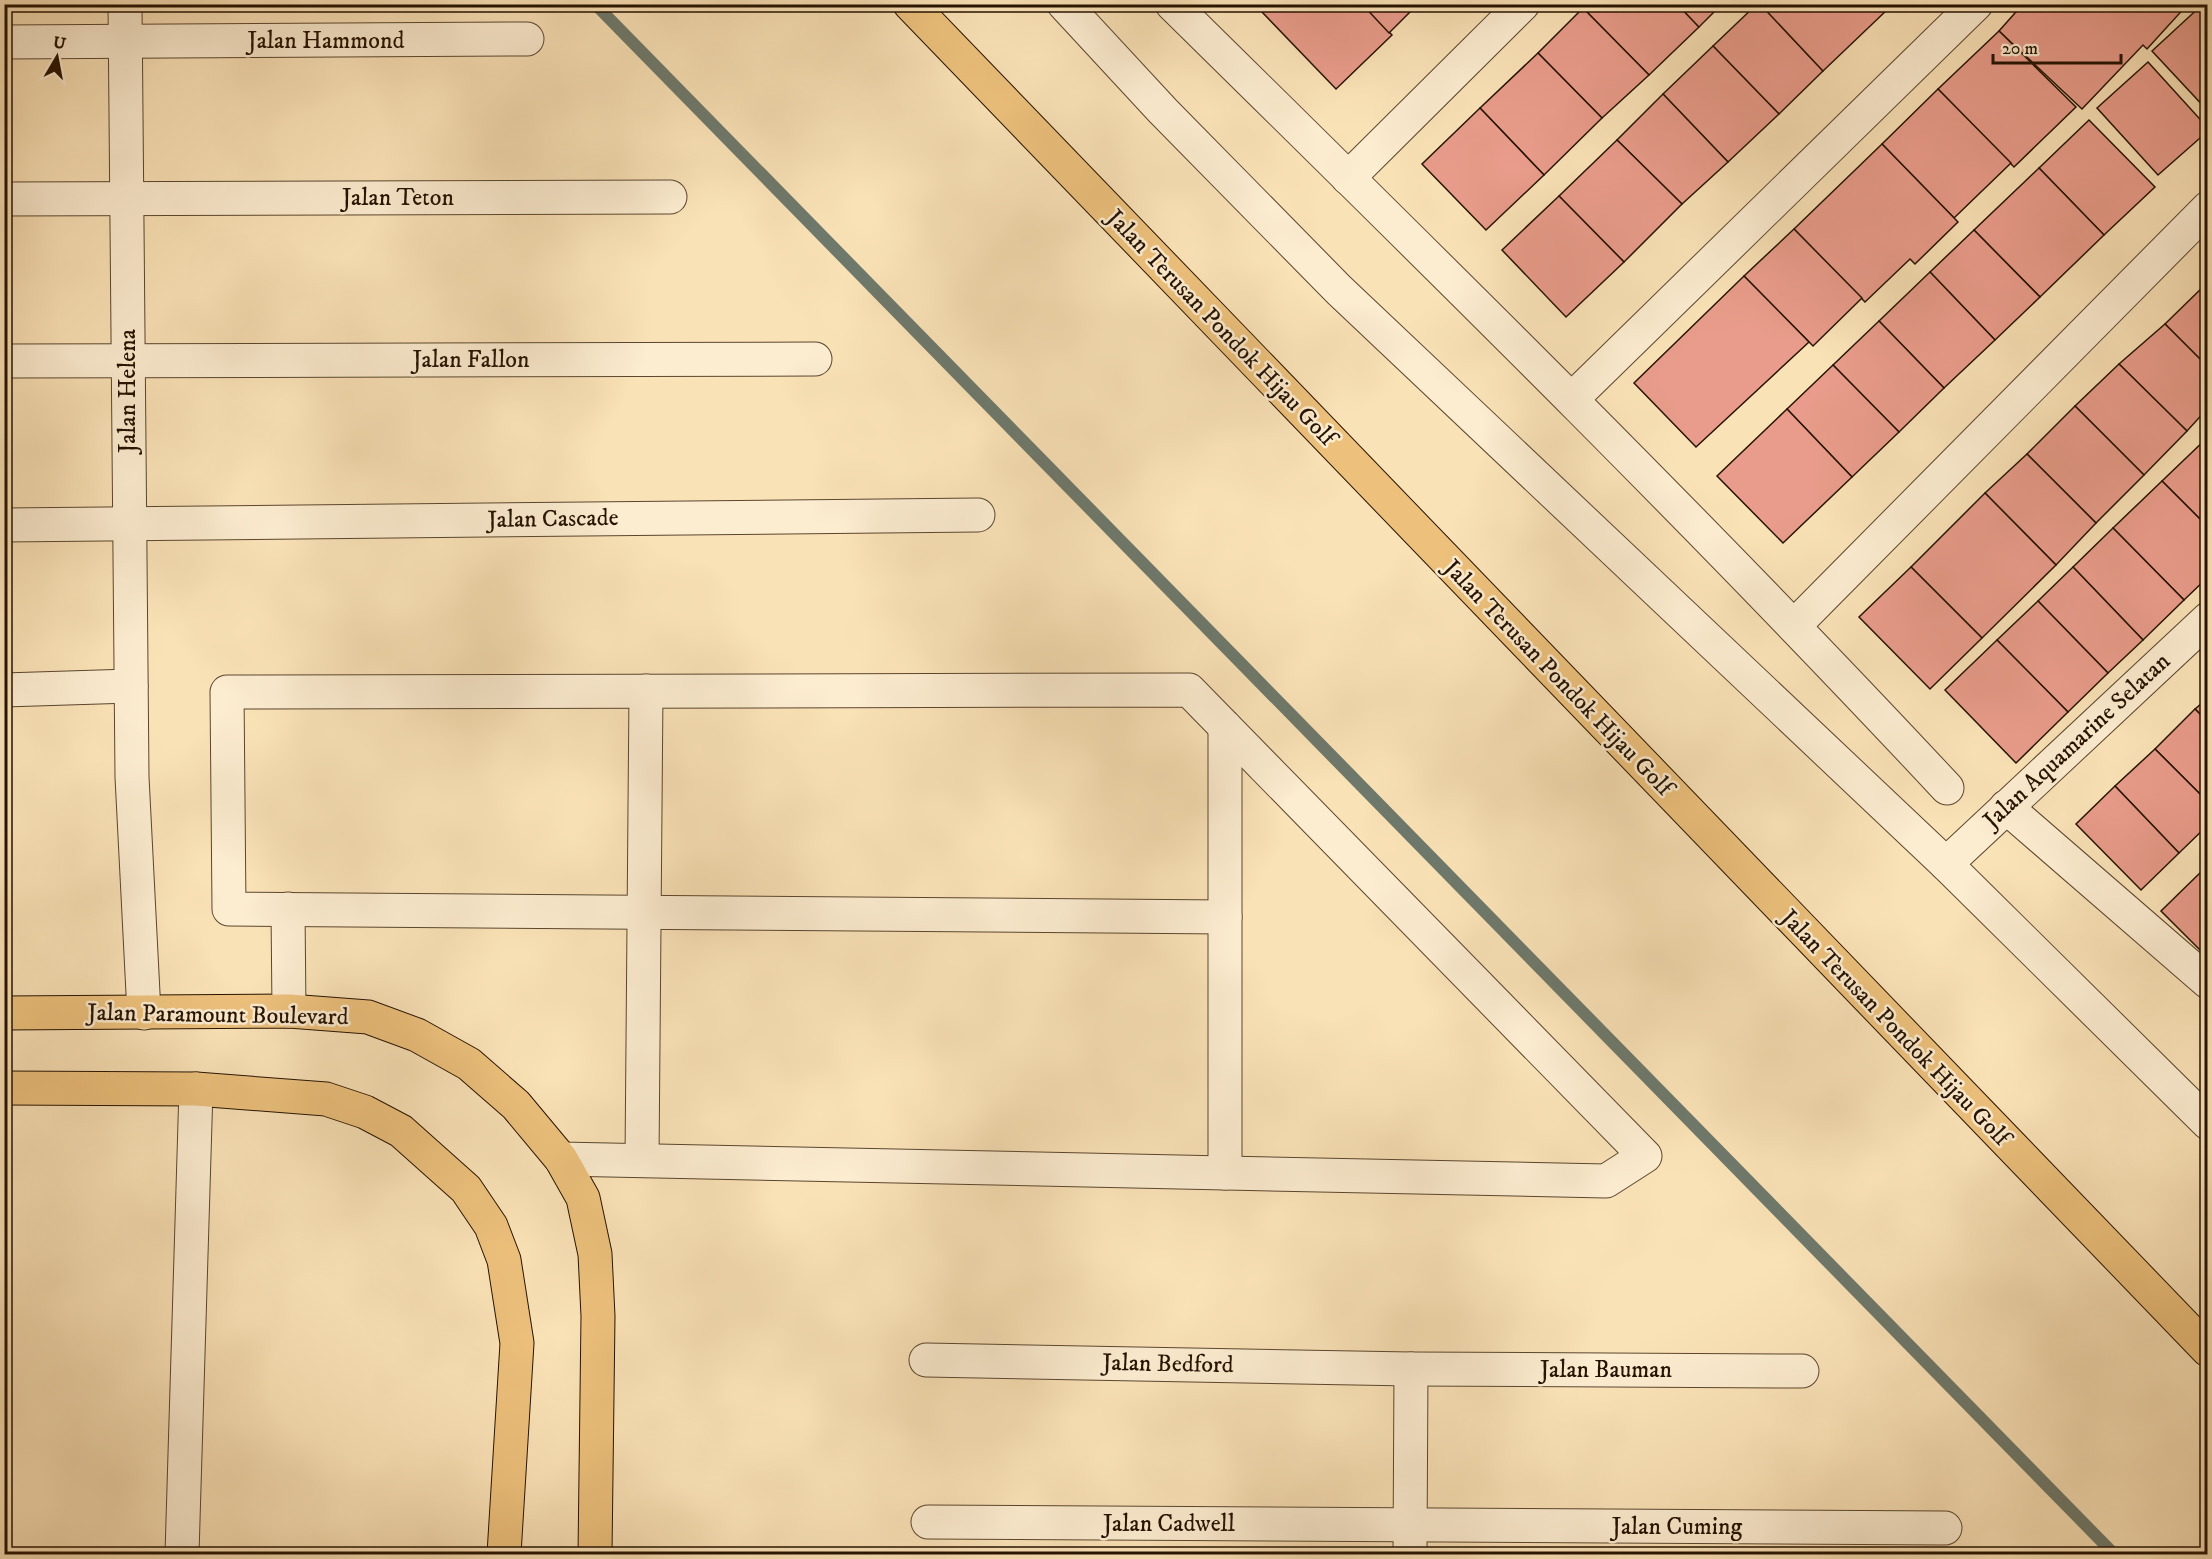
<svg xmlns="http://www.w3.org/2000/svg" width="2212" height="1559" font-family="'IM FELL DW Pica',serif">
<rect width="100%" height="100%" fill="#fae2b7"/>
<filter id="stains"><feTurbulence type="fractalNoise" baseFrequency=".00333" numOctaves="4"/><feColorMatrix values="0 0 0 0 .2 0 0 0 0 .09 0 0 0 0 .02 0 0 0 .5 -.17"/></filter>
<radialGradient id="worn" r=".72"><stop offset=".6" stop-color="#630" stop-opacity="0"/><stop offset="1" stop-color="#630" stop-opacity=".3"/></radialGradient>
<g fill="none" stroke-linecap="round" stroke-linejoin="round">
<!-- stream -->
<polyline stroke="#6e796c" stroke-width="12" points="595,4 2114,1554"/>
</g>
<!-- building -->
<g fill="#e99c8b" stroke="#251200" stroke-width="1.5">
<polygon points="1270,4 1362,4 1392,35 1336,89 1262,12"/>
<polygon points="1362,4 1418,4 1389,33"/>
<polygon points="1586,4 1677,4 1699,27 1649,75 1583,8"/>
<polygon points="1677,4 1722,4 1699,27"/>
<polygon points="1757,4 1760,4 1823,71 1779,114 1713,46"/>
<polygon points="1760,4 1884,4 1888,9 1823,71"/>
<polygon points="2023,4 2188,4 2147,49 2143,45 2082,109 1999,31"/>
<polygon points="2203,4 2208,4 2208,111 2152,51"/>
<polygon points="1583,8 1649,75 1602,118 1538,53"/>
<polygon points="1999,31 2076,107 2014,167 1938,89"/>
<polygon points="1713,46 1779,114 1728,162 1663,94"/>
<polygon points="1538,53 1602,118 1544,175 1480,108"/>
<polygon points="2148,62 2208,128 2208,131 2158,175 2097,108"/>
<polygon points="1938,89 2011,163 1954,218 1882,144"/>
<polygon points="1663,94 1728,162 1682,204 1617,140"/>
<polygon points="1480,108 1544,175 1486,230 1422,164"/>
<polygon points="2089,120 2155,187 2104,235 2039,168"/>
<polygon points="1617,140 1682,204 1624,262 1559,196"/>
<polygon points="1882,144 1958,222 1915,264 1910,259 1865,302 1794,229"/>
<polygon points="2039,168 2104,235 2040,297 1974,230"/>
<polygon points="1559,196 1624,262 1566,317 1502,250"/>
<polygon points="1794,229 1862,298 1813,346 1744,276"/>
<polygon points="1974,230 2040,297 1995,340 1930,272"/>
<polygon points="1930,272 1995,340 1944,388 1879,321"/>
<polygon points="1744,276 1809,342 1696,447 1634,383"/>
<polygon points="2205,285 2208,287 2208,367 2165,324"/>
<polygon points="1879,321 1944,388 1899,432 1833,365"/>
<polygon points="2165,324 2208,367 2208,408 2187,431 2119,364"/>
<polygon points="2119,364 2187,431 2144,475 2075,406"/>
<polygon points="1833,365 1899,432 1852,477 1787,409"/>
<polygon points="2075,406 2144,475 2096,523 2027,454"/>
<polygon points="1787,409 1852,477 1783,543 1717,476"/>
<polygon points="2208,437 2208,527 2162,481"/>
<polygon points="2027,454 2096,523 2056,565 1985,493"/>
<polygon points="2162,481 2208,527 2208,577 2184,600 2113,528"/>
<polygon points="1985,493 2056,565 1982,638 1911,567"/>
<polygon points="2113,528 2184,600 2143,640 2073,567"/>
<polygon points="1911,567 1982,638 1930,689 1859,617"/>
<polygon points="2073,567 2143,640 2108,673 2038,601"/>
<polygon points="2038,601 2108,673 2068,712 1997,640"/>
<polygon points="1997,640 2068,712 2016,763 1945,690"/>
<polygon points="2208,698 2208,722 2195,709"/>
<polygon points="2195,709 2208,722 2208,802 2155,749"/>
<polygon points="2155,749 2208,802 2208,825 2179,853 2115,786"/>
<polygon points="2115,786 2179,853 2141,890 2076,824"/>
<polygon points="2203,870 2208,874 2208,958 2161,911"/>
</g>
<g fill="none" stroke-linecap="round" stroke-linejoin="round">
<!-- minor casing -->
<g stroke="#5a462e" stroke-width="35">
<g id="minor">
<polyline points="125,4 132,777 144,1013"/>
<polyline points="1064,4 1163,111 1339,290 1946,864 2208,1123"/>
<path d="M1172,4C1434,262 1696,519 1947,788"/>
<polyline points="4,42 527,39"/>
<polyline points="1348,178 1523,4"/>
<polyline points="4,199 670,197"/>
<polyline points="4,361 815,359"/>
<polyline points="1572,399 1976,4"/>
<polyline points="4,525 978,515"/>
<polyline points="1795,625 2208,208"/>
<polyline points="4,690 131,686"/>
<polyline points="2006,807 2208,982"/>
<polyline points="1946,864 2208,619"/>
<polyline points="288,909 289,1011"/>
<polyline points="561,1159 1606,1181 1645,1156 1189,690 227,692 229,909 1225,917"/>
<polyline points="642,1160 646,691"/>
<polyline points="1225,1173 1225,727"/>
<polyline points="926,1360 1411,1369 1802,1371"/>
<polyline points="928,1522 1945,1528"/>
<polyline points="182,1554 196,1089"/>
<polyline points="1410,1554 1411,1369"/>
</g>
</g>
<!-- major casing -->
<g stroke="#251200" stroke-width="35">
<g id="major">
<polyline points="910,4 2208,1350"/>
<polyline points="4,1013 289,1011 368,1017 417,1035 469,1064 516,1105 561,1159 583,1198 595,1254 598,1316 595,1554"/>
<polyline points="4,1088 196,1089 326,1099 365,1112 401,1131 466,1189 491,1226 504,1260 517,1343 504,1554"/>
</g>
</g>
<!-- minor -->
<use href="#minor" stroke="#fcecd0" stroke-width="33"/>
<!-- major -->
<use href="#major" stroke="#edc17c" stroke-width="33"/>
</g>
<g text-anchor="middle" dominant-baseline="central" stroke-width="5" stroke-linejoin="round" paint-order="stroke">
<!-- street labels -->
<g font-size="24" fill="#251200" stroke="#fcecd0">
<text x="326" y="41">Jalan Hammond</text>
<text x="398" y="198">Jalan Teton</text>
<text transform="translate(1221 328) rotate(46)">Jalan Terusan Pondok Hijau Golf</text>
<text x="471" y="360">Jalan Fallon</text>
<text transform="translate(128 391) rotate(-90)">Jalan Helena</text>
<text transform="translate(553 519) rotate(-1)">Jalan Cascade</text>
<text transform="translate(1558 678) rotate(46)">Jalan Terusan Pondok Hijau Golf</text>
<text transform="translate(2077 741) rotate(-43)">Jalan Aquamarine Selatan</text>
<text transform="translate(218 1015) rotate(1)">Jalan Paramount Boulevard</text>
<text transform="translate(1895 1028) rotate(46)">Jalan Terusan Pondok Hijau Golf</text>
<text transform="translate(1168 1364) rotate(1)">Jalan Bedford</text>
<text x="1606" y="1370">Jalan Bauman</text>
<text x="1169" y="1524">Jalan Cadwell</text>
<text x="1677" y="1527">Jalan Cuming</text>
</g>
</g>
<!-- margin -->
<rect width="2212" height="1559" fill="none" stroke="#fae2b7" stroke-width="24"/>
<rect x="6" y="6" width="2200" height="1547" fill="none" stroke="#251200" stroke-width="3"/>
<rect x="12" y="12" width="2188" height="1535" fill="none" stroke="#251200" stroke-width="1.5"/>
<!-- north arrow -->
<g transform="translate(57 57) rotate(10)" stroke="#fcecd0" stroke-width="4.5" paint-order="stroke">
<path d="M0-4.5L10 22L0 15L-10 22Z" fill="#251200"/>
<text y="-9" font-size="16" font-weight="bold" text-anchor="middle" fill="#251200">U</text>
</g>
<!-- scale -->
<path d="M1993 54v9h128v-9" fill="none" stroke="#251200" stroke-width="3"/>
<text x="2002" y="54" font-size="18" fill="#251200" stroke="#fcecd0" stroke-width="4.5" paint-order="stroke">20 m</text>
<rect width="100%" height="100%" filter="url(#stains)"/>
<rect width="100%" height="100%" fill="url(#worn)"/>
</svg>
